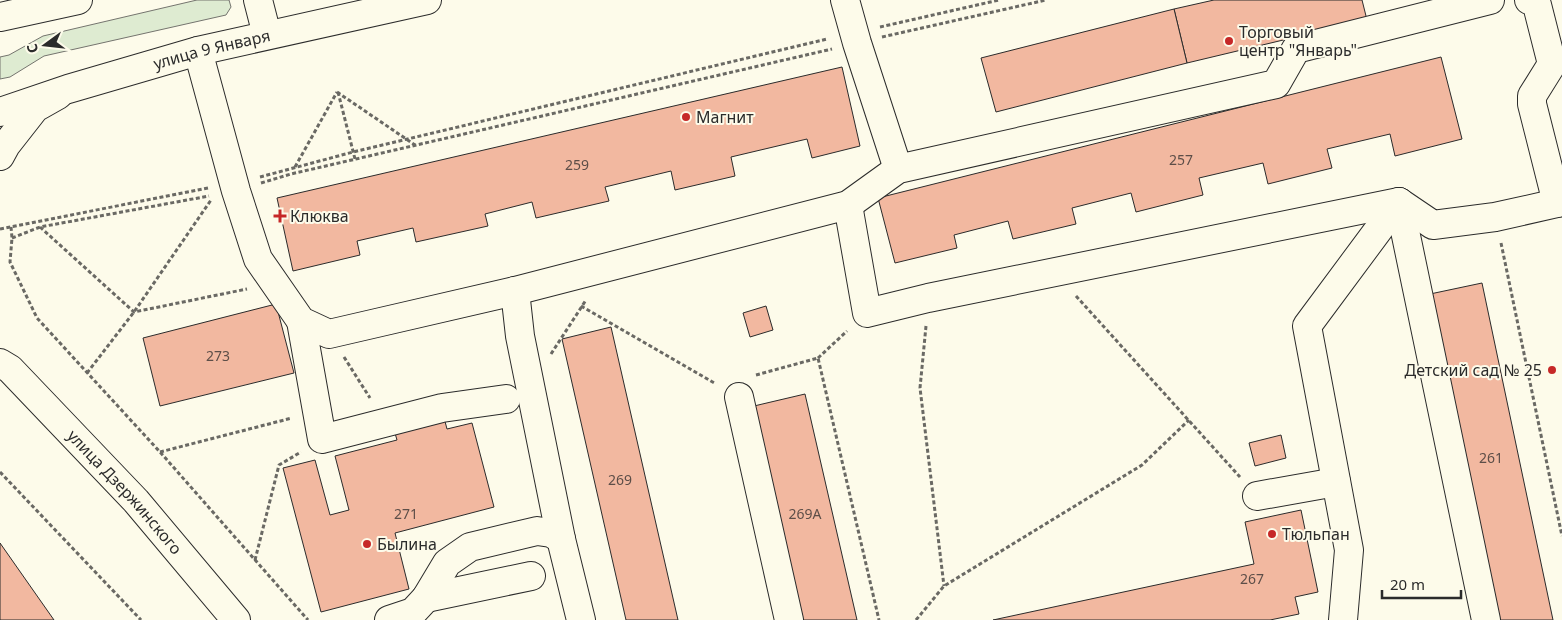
<svg xmlns="http://www.w3.org/2000/svg" width="1562" height="620" font-family="'Noto Sans',sans-serif">
<rect width="100%" height="100%" fill="#fdfbea"/>
<!-- green -->
<polygon fill="#deebd1" stroke="#74746e" points="197,0 229,0 231,7 226,15 44,56 10,77 0,79 0,57 9,55 43,36"/>
<!-- building -->
<g fill="#f2b8a0" stroke="#2b2b2b">
<polygon points="1214,0 1362,0 1367,20 1187,63 1174,9"/>
<polygon points="1174,9 1187,63 996,112 981,58"/>
<polygon points="1441,57 1462,139 1395,156 1390,134 1327,149 1332,168 1268,184 1263,163 1199,178 1203,195 1136,212 1131,193 1072,208 1076,224 1013,239 1008,221 954,235 957,248 895,263 878,198"/>
<polygon points="842,67 860,146 812,158 807,139 731,157 735,176 675,190 671,171 605,187 609,201 536,218 532,202 485,214 488,226 416,242 413,228 357,241 360,255 293,271 277,198"/>
<polygon points="1482,283 1553,620 1498,620 1430,294"/>
<polygon points="276,304 294,373 160,406 143,338"/>
<polygon points="766,306 773,330 750,337 743,313"/>
<polygon points="611,327 678,620 626,620 562,339"/>
<polygon points="805,394 857,620 803,620 754,406"/>
<polygon points="442,410 447,429 472,423 494,507 395,533 409,589 321,612 283,468 315,460 330,515 349,510 335,456 397,440 392,423"/>
<polygon points="1281,435 1286,458 1255,466 1249,443"/>
<polygon points="1301,510 1318,592 1295,597 1299,614 1270,620 993,620 1254,564 1245,522"/>
<polygon points="0,543 54,620 0,620"/>
</g>
<g fill="none" stroke-linecap="round" stroke-linejoin="round">
<!-- minor casing -->
<g stroke="#2b2b2b" stroke-width="30">
<g id="minor">
<polyline points="845,0 857,43 898,169"/>
<polyline points="1529,0 1533,1 1537,5 1552,64 1532,96 1532,104 1557,203"/>
<polyline points="198,51 236,191 258,259 301,321 329,334 515,291 848,205 898,169 1276,84 1296,49 1490,0"/>
<polyline points="0,156 6,145 35,108 58,95"/>
<polyline points="1399,202 1486,620"/>
<polyline points="848,205 867,313 928,298 1399,202 1433,225 1495,217 1562,202"/>
<polyline points="515,291 520,336 561,539"/>
<polyline points="301,321 322,439 442,408 506,399"/>
<path id="s1" d="M0,363L10,369L136,501L236,620"/>
<polyline points="739,397 789,620"/>
<polyline points="1257,496 1336,482"/>
<polyline points="426,598 531,576"/>
<polyline points="389,620 413,612 426,598 447,563 470,547 537,531 551,533 561,539 581,620"/>
<polyline points="1343,620 1349,550 1307,326 1399,202"/>
</g>
</g>
<!-- major casing -->
<g stroke="#2b2b2b" stroke-width="30">
<g id="major">
<polyline points="258,0 267,35"/>
<polyline points="0,17 78,0"/>
<path id="s2" d="M0,112L68,89L198,51L427,0"/>
</g>
</g>
<!-- path -->
<g stroke="#6a6964" stroke-width="3" stroke-dasharray="4 2.5" stroke-linecap="butt">
<polyline points="880,27 999,0"/>
<polyline points="882,37 1046,0"/>
<polyline points="337,92 415,145"/>
<polyline points="338,92 355,159"/>
<polyline points="295,167 337,92"/>
<polyline points="260,177 353,152 827,39"/>
<polyline points="261,183 291,174 832,49"/>
<polyline points="11,227 12,238 10,262 37,318 160,452 308,620"/>
<polyline points="40,227 134,312 247,289"/>
<polyline points="0,229 208,188"/>
<polyline points="12,238 40,227 209,196"/>
<polyline points="1501,243 1562,536"/>
<polyline points="1076,296 1240,477"/>
<polyline points="581,306 716,384"/>
<polyline points="926,326 920,388 944,586"/>
<polyline points="551,354 586,300"/>
<polyline points="344,357 370,398"/>
<polyline points="818,358 847,331"/>
<polyline points="87,373 134,312 211,200"/>
<polyline points="756,375 818,358 879,620"/>
<polyline points="160,452 292,418"/>
<polyline points="0,472 141,620"/>
<polyline points="255,560 279,465 301,452"/>
<polyline points="916,620 944,586 1142,465 1189,420"/>
</g>
<!-- minor -->
<use href="#minor" stroke="#fdfbea" stroke-width="28"/>
<!-- major -->
<use href="#major" stroke="#fdfbea" stroke-width="28"/>
</g>
<!-- markers -->
<g fill="#c62828" stroke="#fdfbea" stroke-width="2">
<circle cx="1229" cy="41" r="5"/>
<circle cx="686" cy="117" r="5"/>
<path d="M277.5 208.5h5v5h5v5h-5v5h-5v-5h-5v-5h5z"/>
<circle cx="1552" cy="370" r="5"/>
<circle cx="1272" cy="534" r="5"/>
<circle cx="367" cy="544" r="5"/>
</g>
<g text-anchor="middle" dominant-baseline="central" stroke-width="4" stroke-linejoin="round" paint-order="stroke">
<!-- number labels -->
<g font-size="14" fill="#5d4e48">
<text x="1181" y="159">257</text>
<text x="577" y="164">259</text>
<text x="218" y="355">273</text>
<text x="1491" y="457">261</text>
<text x="620" y="479">269</text>
<text x="406" y="513">271</text>
<text x="805" y="513">269А</text>
<text x="1252" y="578">267</text>
</g>
<!-- poi labels -->
<g font-size="16" fill="#2b2b2b" stroke="#fdfbea" text-anchor="start">
<text x="1239" y="32">Торговый<tspan x="1239" dy="18">центр "Январь"</tspan></text>
<text x="696" y="117">Магнит</text>
<text x="290" y="216">Клюква</text>
<text x="1542" y="370" text-anchor="end">Детский сад № 25</text>
<text x="1282" y="534">Тюльпан</text>
<text x="377" y="544">Былина</text>
</g>
<!-- street labels -->
<g font-size="16" fill="#2b2b2b" stroke="#fdfbea">
<text stroke="none"><textPath href="#s2" startOffset="221">улица 9 Января</textPath></text>
<text stroke="none"><textPath href="#s1" startOffset="180">улица Дзержинского</textPath></text>
</g>
</g>
<!-- north arrow -->
<g transform="translate(45 45) rotate(255)" stroke="#fdfbea" stroke-width="4" paint-order="stroke">
<path d="M0-4L9 19L0 12L-9 19Z" fill="#2b2b2b"/>
<text y="-8" font-size="14" font-weight="bold" text-anchor="middle" fill="#2b2b2b">С</text>
</g>
<!-- scale -->
<path d="M1382 590v8h79v-8" fill="none" stroke="#2b2b2b" stroke-width="2.5"/>
<text x="1390" y="590" font-size="15" fill="#2b2b2b" stroke="#fdfbea" stroke-width="4" paint-order="stroke">20 m</text>
</svg>
